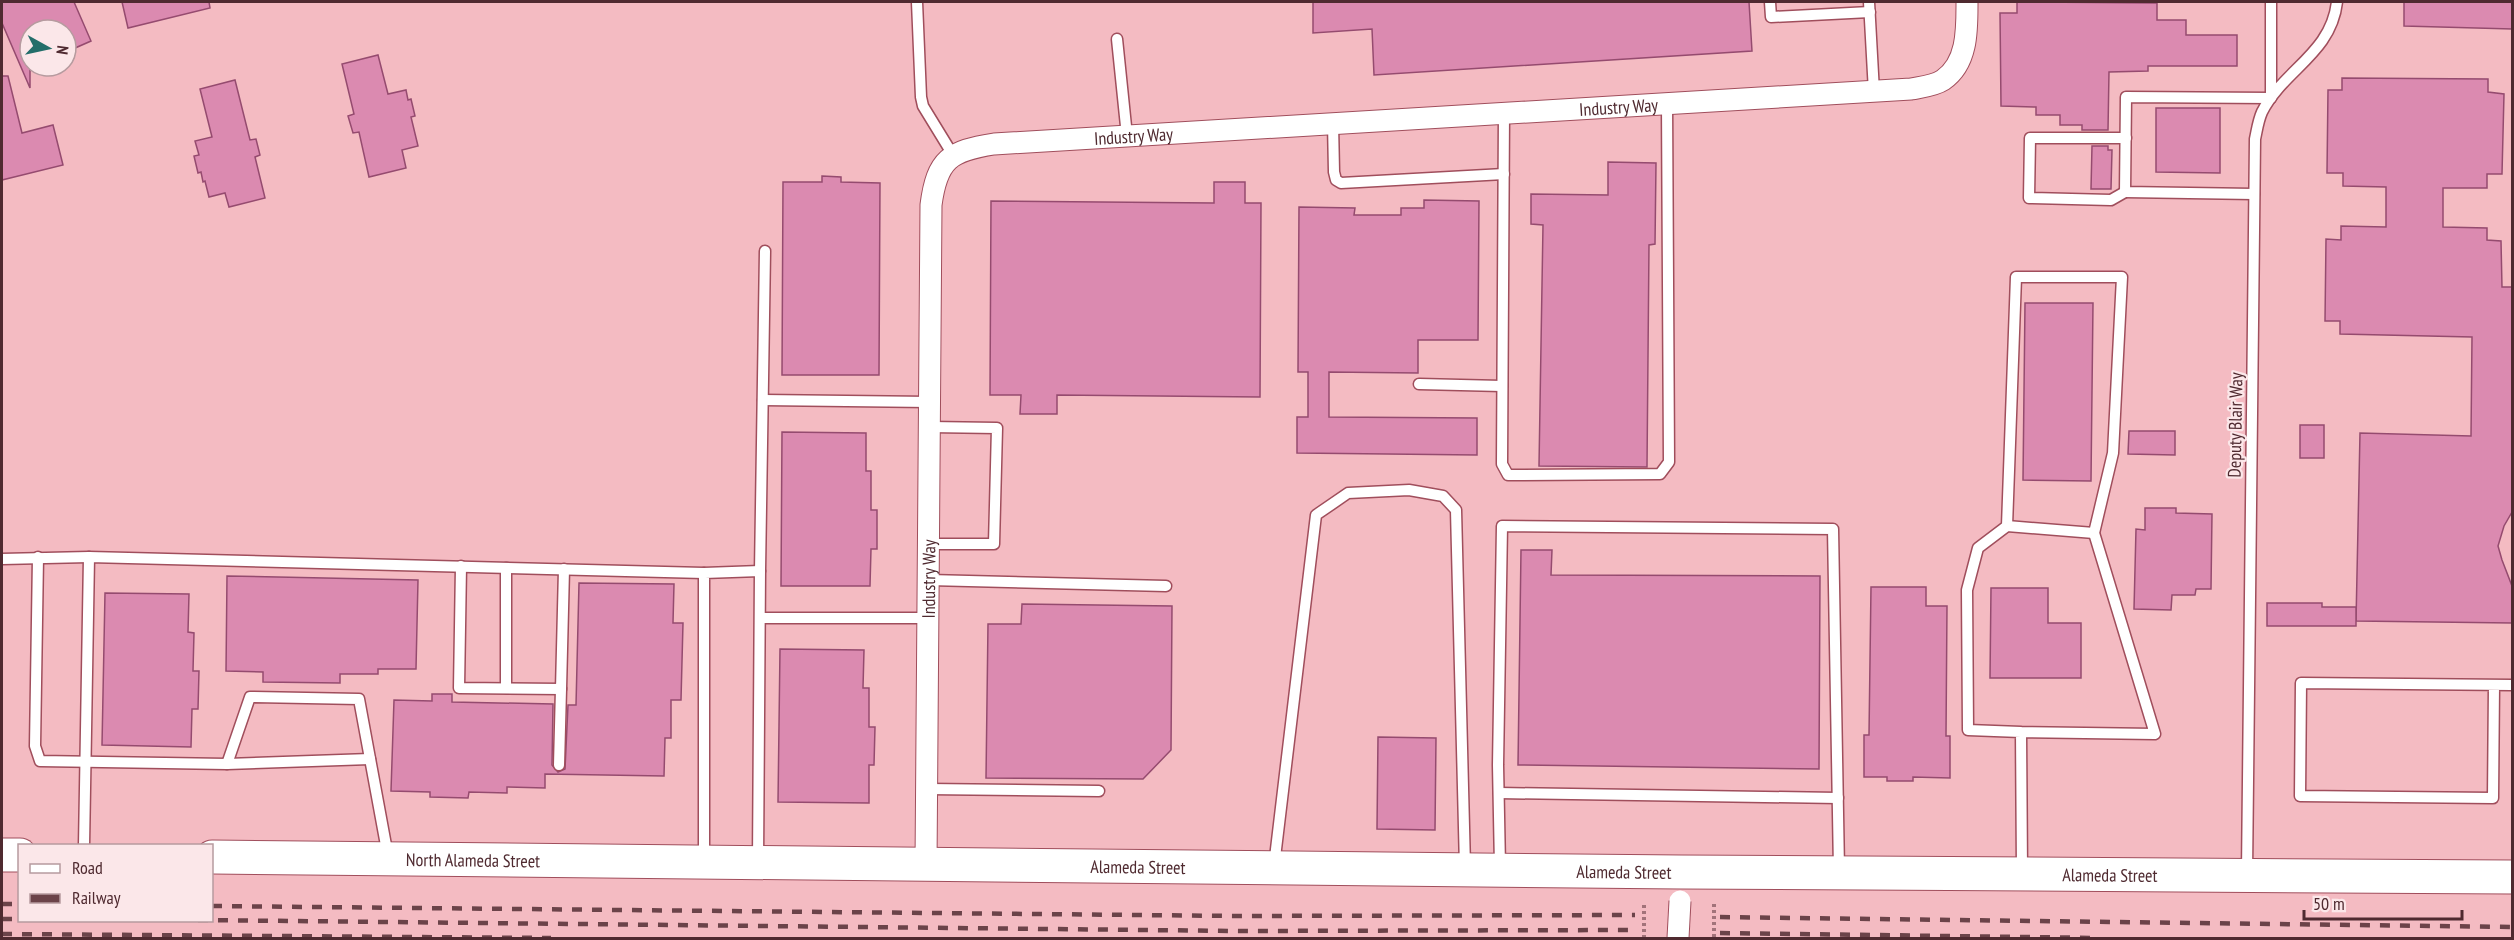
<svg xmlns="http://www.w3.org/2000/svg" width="2514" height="940" font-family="'PT Sans Narrow',sans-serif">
<rect width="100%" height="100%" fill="#f4bbc2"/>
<!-- building -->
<g fill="#db8ab0" stroke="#954b6f" stroke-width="1.5">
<polygon points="2,2 74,2 91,41 66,52 66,30 30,30 30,88 2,23"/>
<polygon points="122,2 209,2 210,8 128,28"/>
<polygon points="1313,2 1749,2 1752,51 1374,75 1372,29 1313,33"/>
<polygon points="2017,2 2157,3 2157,20 2186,20 2186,35 2237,35 2237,66 2148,66 2148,71 2109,72 2108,130 2082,130 2082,125 2060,125 2060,115 2036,115 2036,107 2001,106 2000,13 2017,13"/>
<polygon points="2404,2 2512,2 2512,29 2404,26"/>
<polygon points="378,55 388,94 406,90 408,100 411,99 415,116 411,117 418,146 402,150 406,168 369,177 359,132 353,133 348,116 354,114 342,64"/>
<polygon points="2,76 8,76 22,133 53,125 63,165 2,180"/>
<polygon points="2342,78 2488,79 2488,92 2504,94 2502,174 2487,174 2487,188 2443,188 2443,227 2487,228 2487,240 2501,241 2502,287 2512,287 2512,512 2504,526 2498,546 2502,560 2512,586 2512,623 2356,621 2360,433 2471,436 2472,337 2340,334 2340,321 2325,321 2326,239 2341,240 2341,226 2386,227 2386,187 2343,186 2343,173 2327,173 2328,90 2342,90"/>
<polygon points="235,80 250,140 256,139 260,155 255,157 265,198 229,207 225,193 209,197 205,181 203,182 201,172 198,173 194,156 199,155 195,141 212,137 200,89"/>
<polygon points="2156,108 2220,108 2220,173 2156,172"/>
<polygon points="2092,146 2108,146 2108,150 2112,150 2111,189 2091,189"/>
<polygon points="1608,162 1656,163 1655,244 1649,245 1647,467 1539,466 1543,225 1531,224 1531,194 1608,195"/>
<polygon points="822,176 841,177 841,182 880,183 879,375 782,375 783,182 822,182"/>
<polygon points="1214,182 1245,182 1245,203 1261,203 1260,397 1057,395 1057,414 1020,414 1021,395 990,395 991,201 1214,203"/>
<polygon points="1424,200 1479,201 1478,340 1418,340 1418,373 1329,372 1329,417 1477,418 1477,455 1297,453 1297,417 1308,417 1308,372 1298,372 1299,207 1355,208 1354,215 1401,215 1401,208 1424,208"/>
<polygon points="2025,303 2093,303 2091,481 2023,480"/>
<rect x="2300" y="425" width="24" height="33"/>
<polygon points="2129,431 2175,431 2175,455 2128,454"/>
<polygon points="782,432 866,433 866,471 871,471 871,510 877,510 877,549 871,549 870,586 781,586"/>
<polygon points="2145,508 2176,508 2176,513 2212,514 2211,589 2196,589 2195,595 2172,595 2171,610 2134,609 2136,529 2145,530"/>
<polygon points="1521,550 1552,550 1551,575 1820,576 1819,769 1518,765"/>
<polygon points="227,576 418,580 416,669 378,669 378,674 340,674 340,683 263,682 263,672 226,671"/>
<polygon points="579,583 674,584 673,623 683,623 681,700 671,700 671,738 665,738 664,776 545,774 545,788 507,787 507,793 469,792 468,798 430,797 430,792 391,791 394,700 432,701 432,694 452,694 452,702 553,704 552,765 558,772 565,769 568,705 576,705"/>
<polygon points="1871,587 1926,587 1926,606 1947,606 1946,736 1950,736 1950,778 1913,777 1913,781 1887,781 1887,777 1864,777 1864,735 1869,735"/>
<polygon points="1991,588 2048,588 2048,623 2081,623 2081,678 1990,678"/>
<polygon points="105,593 189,594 188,632 194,633 193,671 199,671 198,709 192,709 191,747 102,745"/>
<polygon points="2267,603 2322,603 2322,607 2356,607 2356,626 2267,626"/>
<polygon points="1022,604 1172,606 1171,750 1143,779 986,778 988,624 1021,624"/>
<polygon points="780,649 864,650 863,688 869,688 869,727 875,727 874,765 869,765 869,803 778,802"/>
<polygon points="1378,737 1436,738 1435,830 1377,829"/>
</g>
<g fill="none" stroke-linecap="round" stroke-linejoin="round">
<!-- lane casing -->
<g stroke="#a04e5c" stroke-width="13">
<g id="lane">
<polyline points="917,2 921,97 923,106 953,155"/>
<polyline points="1770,2 1771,17 1870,12"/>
<polyline points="1869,2 1874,92"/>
<polyline points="1117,39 1127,136"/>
<polyline points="1504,112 1502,464 1508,475 1660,474 1669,462 1667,103"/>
<polyline points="1333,123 1334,172 1336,180 1341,183 1504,174"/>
<polyline points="2125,192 2111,200 2029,198 2030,138 2126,138"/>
<polyline points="2254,194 2125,192 2126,97 2271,98 2271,2"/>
<polyline points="1419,384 1502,386"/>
<polyline points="763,400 930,402"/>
<polyline points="2007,526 2094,533"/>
<polyline points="929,544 994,544 997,428 930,427"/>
<polyline points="38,557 35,746 40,761 227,764 250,697 359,699 388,856"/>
<polyline points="2,559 89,557"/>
<polyline points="461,566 459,688 561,689 564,569"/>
<polyline points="760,571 765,251"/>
<polyline points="929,580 1166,586"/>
<polyline points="761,618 928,618"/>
<polyline points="2494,685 2493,798 2300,796 2301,683 2512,685"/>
<polyline points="506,688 506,568"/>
<polyline points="2021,732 1968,730 1967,590 1978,548 2007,526 2016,277 2122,277 2113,453 2094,533 2155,734 2021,732 2022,871"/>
<polyline points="227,764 370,759"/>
<polyline points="559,765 561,689"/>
<polyline points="927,789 1099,791"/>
<polyline points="1499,793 1838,798"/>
<polyline points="84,846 89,557 704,573"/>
<polyline points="704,859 704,573 760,571 758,861"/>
<polyline points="1274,866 1316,515 1348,493 1409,490 1443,496 1456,510 1465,867"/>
<polyline points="1500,867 1498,765 1502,526 1833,529 1839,870"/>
<path d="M2247,872L2255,139C2257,130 2258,121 2262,112C2283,70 2331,54 2337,2"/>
</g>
</g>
<!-- street casing -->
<g stroke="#a04e5c" stroke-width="23">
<g id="street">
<path id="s1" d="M926,865L931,205C937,159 950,151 994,144L1911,89C1921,87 1934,86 1943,80C1968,63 1967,29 1967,2"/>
</g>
</g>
<!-- primary casing -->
<g stroke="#a04e5c" stroke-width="35">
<g id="primary">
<polyline points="2,855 20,855"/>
<path id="s2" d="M212,857L1681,872L2512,877"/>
</g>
</g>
<!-- path -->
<g stroke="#a2737a" stroke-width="4" stroke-dasharray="3 3" stroke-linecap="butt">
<polyline points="1714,904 1714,938"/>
<polyline points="1644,938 1644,905"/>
</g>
<!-- lane -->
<use href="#lane" stroke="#fff" stroke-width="10"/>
<!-- street -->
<use href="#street" stroke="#fff" stroke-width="21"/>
<!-- primary -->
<use href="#primary" stroke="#fff" stroke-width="33"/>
<!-- rail -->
<g stroke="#6b4349" stroke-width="4.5" stroke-dasharray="10 10" stroke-linecap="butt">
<polyline points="2,904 20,904"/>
<polyline points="212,906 1239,916 1635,915"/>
<polyline points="1720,917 2512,927"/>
<polyline points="2,919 20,919"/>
<polyline points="198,920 1239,931 1635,930"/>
<polyline points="1720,933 2099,938"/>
<polyline points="2,934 551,938"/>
</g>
<!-- street-bridge casing -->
<g stroke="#a04e5c" stroke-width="23" stroke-linecap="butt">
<polyline id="street-bridge" points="1678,938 1680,901"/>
</g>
<!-- street-bridge -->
<use href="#street-bridge" stroke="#fff" stroke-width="21"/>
</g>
<g text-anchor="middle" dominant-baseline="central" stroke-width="4.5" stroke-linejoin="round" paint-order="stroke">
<!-- street labels -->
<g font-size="18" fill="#4f2a30" stroke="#fbe7e9">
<text stroke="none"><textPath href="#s1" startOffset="1384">Industry Way</textPath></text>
<text stroke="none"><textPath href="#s1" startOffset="898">Industry Way</textPath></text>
<text transform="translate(2235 425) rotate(-89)">Deputy Blair Way</text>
<text stroke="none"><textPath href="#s1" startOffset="286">Industry Way</textPath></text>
<text stroke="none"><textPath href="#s2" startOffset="261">North Alameda Street</textPath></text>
<text stroke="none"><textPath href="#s2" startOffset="926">Alameda Street</textPath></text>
<text stroke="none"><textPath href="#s2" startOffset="1412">Alameda Street</textPath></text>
<text stroke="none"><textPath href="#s2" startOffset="1898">Alameda Street</textPath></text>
</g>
</g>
<!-- border -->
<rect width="2514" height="940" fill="none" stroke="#4f2a30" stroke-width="6"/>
<!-- legend -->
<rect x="18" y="844" width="195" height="78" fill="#fbe7e9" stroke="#b69b9f" stroke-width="1.5"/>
<rect x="30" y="864" width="30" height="9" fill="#ffffff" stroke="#b69b9f" stroke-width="1.5"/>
<text x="72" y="874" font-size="18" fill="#4f2a30">Road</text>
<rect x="30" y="894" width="30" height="9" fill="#6b4349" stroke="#b69b9f" stroke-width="1.5"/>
<text x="72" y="904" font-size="18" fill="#4f2a30">Railway</text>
<!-- north arrow -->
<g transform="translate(48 48) rotate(98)"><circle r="28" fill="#fbe7e9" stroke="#b69b9f" stroke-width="1.5"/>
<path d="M0-4.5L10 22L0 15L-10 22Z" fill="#236e6a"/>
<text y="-9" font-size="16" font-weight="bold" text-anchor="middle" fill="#4f2a30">N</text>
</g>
<!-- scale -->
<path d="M2304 910v9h158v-9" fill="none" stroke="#4f2a30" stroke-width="3"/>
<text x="2313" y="910" font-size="18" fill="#4f2a30" stroke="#fbe7e9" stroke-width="4.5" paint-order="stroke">50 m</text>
</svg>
